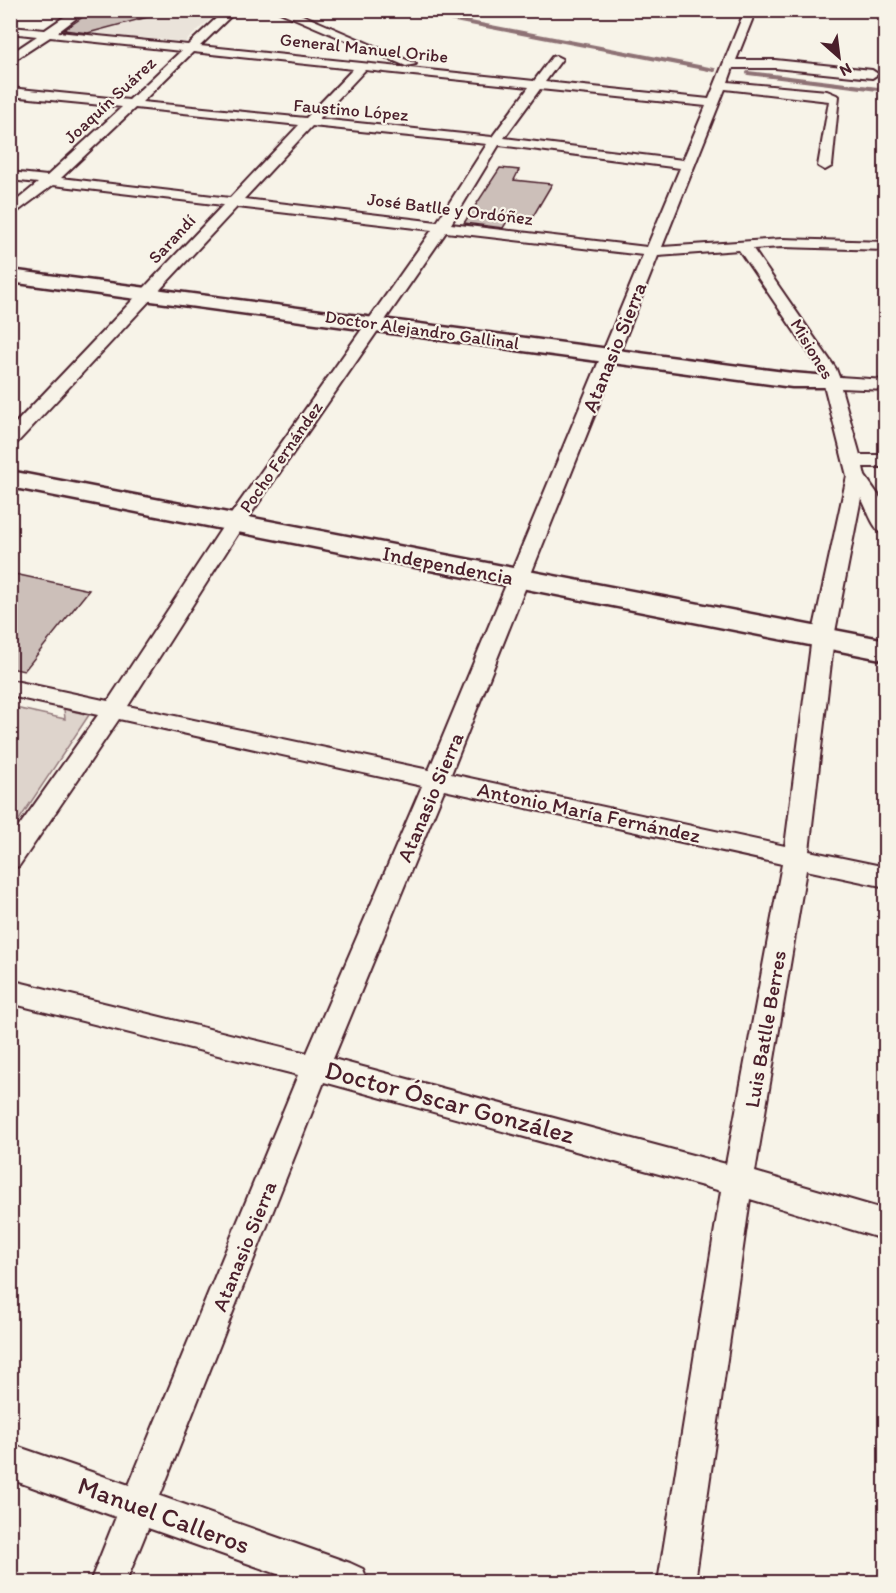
<svg xmlns="http://www.w3.org/2000/svg" width="896" height="1593" font-family="Itim,sans-serif">
<rect width="100%" height="100%" fill="#f7f3e8"/>
<filter id="ink" filterUnits="userSpaceOnUse"><feTurbulence type="fractalNoise" baseFrequency=".0167" numOctaves="2"/><feDisplacementMap in="SourceGraphic" scale="12" xChannelSelector="R" yChannelSelector="G"/><feConvolveMatrix kernelMatrix="1 2 1 2 8 2 1 2 1" color-interpolation-filters="sRGB"/></filter>
<g filter="url(#ink)">
<!-- built -->
<polygon fill="#eae3da" points="93,11 219,11 185,42 65,31"/>
<!-- green -->
<polygon fill="#ded4cc" stroke="#947a7c" stroke-width="1.5" points="11,707 65,719 64,709 89,715 11,832"/>
<g fill="none" stroke-linecap="round" stroke-linejoin="round">
<!-- stream -->
<g stroke="#8e7275" stroke-width="4">
<polyline points="403,10 714,70"/>
<polyline points="748,73 886,90"/>
</g>
</g>
<!-- building -->
<g fill="#ccbfb9" stroke="#4a1f2b" stroke-width="1.5">
<polygon points="93,10 147,10 148,17 88,33 64,30"/>
<polygon points="500,168 519,170 514,180 552,184 532,218 511,215 503,228 464,223"/>
<polygon points="10,573 89,590 24,671 10,668"/>
</g>
<g fill="none" stroke-linecap="round" stroke-linejoin="round">
<!-- street casing -->
<g stroke="#4a1f2b" stroke-width="4">
<g id="street">
<path d="M74,10H87L58,32L188,45L225,10H237L200,46L534,81L552,57L556,56L562,59L545,82L709,99L745,10H756L736,60H775L872,70L878,74L872,78L775,68H733L728,82L827,91L839,96L832,166L825,170L818,166L829,101L725,89L662,247L782,239L886,242V250L782,247L753,249L836,369L839,377L886,380V390L841,388L860,455H886V467H863L865,476L886,506V535C873,532 868,509 861,498L834,637L809,851L886,867V887L806,870L755,1172L886,1210V1240L750,1199L695,1582H658L721,1191L324,1082L160,1496L350,1563L363,1569L368,1582H300L148,1528L126,1582H90L116,1517L10,1479V1444L129,1485L298,1075L10,1003V980L307,1053L422,786L119,719L19,866L10,869V839L98,715L10,696V680L108,701L227,520L432,230L237,207L16,444L10,445V429L223,205L53,185L10,217V206L38,183L10,180V172L47,176L122,107L10,96V88L129,100L181,51L50,37L10,63V54L37,36L10,33V27L45,30ZM193,52L353,69L306,118L142,102ZM365,70L529,87L492,137L319,119ZM540,89L706,106L683,160L504,138ZM135,108L299,125L230,198L61,178ZM312,126L487,144L437,222L244,199ZM499,145L680,168L647,247L451,224ZM446,232L643,255L429,770L128,706L244,524ZM739,250L820,369L847,476L812,637L785,846L451,774L658,256ZM444,790L782,864L726,1164L333,1059Z"/>
<polygon points="275,10 291,10 416,64 406,66"/>
</g>
</g>
<!-- secondary casing -->
<g stroke="#4a1f2b" stroke-width="5">
<g id="secondary">
<polygon points="10,270 792,373 841,377 845,382 841,387 792,387 10,282"/>
<polygon points="10,471 886,640 886,660 10,487"/>
</g>
</g>
<!-- street -->
<use href="#street" fill="#f7f3e8" fill-rule="evenodd"/>
<!-- secondary -->
<use href="#secondary" fill="#f7f3e8" fill-rule="evenodd"/>
</g>
</g>
<g text-anchor="middle" dominant-baseline="central" stroke-width="4.5" stroke-linejoin="round" paint-order="stroke">
<!-- far-street labels -->
<g font-size="18" fill="#4a1f2b" stroke="#f7f3e8">
<text transform="translate(364 48) rotate(6)">General Manuel Oribe</text>
<text transform="translate(110 100) rotate(-43)">Joaquín Suárez</text>
<text transform="translate(351 110) rotate(5)">Faustino López</text>
<text transform="translate(450 209) rotate(7)">José Batlle y Ordóñez</text>
<text transform="translate(172 239) rotate(-47)">Sarandí</text>
<text transform="translate(422 330) rotate(8)">Doctor Alejandro Gallinal</text>
<text transform="translate(812 349) rotate(59)">Misiones</text>
<text transform="translate(281 457) rotate(-55)">Pocho Fernández</text>
</g>
<!-- street labels -->
<g font-size="21" fill="#4a1f2b" stroke="#f7f3e8">
<text transform="translate(614 347) rotate(-68)">Atanasio Sierra</text>
<text transform="translate(448 565) rotate(11)">Independencia</text>
<text transform="translate(430 797) rotate(-67)">Atanasio Sierra</text>
<text transform="translate(589 812) rotate(12)">Antonio María Fernández</text>
<text transform="translate(765 1029) rotate(-80)">Luis Batlle Berres</text>
<text transform="translate(244 1246) rotate(-68)">Atanasio Sierra</text>
</g>
<!-- near-street labels -->
<g font-size="26" fill="#4a1f2b" stroke="#f7f3e8">
<text transform="translate(450 1102) rotate(15)">Doctor Óscar González</text>
<text transform="translate(164 1515) rotate(20)">Manuel Calleros</text>
</g>
</g>
<!-- margin -->
<rect width="896" height="1593" fill="none" stroke="#f7f3e8" stroke-width="36"/>
<rect x="18" y="18" width="860" height="1557" fill="none" stroke="#4a1f2b" stroke-width="2" filter="url(#ink)"/>
<!-- north arrow -->
<g transform="translate(839 57) rotate(152)" stroke="#f7f3e8" stroke-width="4.5" paint-order="stroke">
<path d="M0-4.5L10 22L0 15L-10 22Z" fill="#4a1f2b"/>
<text y="-9" font-size="16" font-weight="bold" text-anchor="middle" fill="#4a1f2b">N</text>
</g>
</svg>
